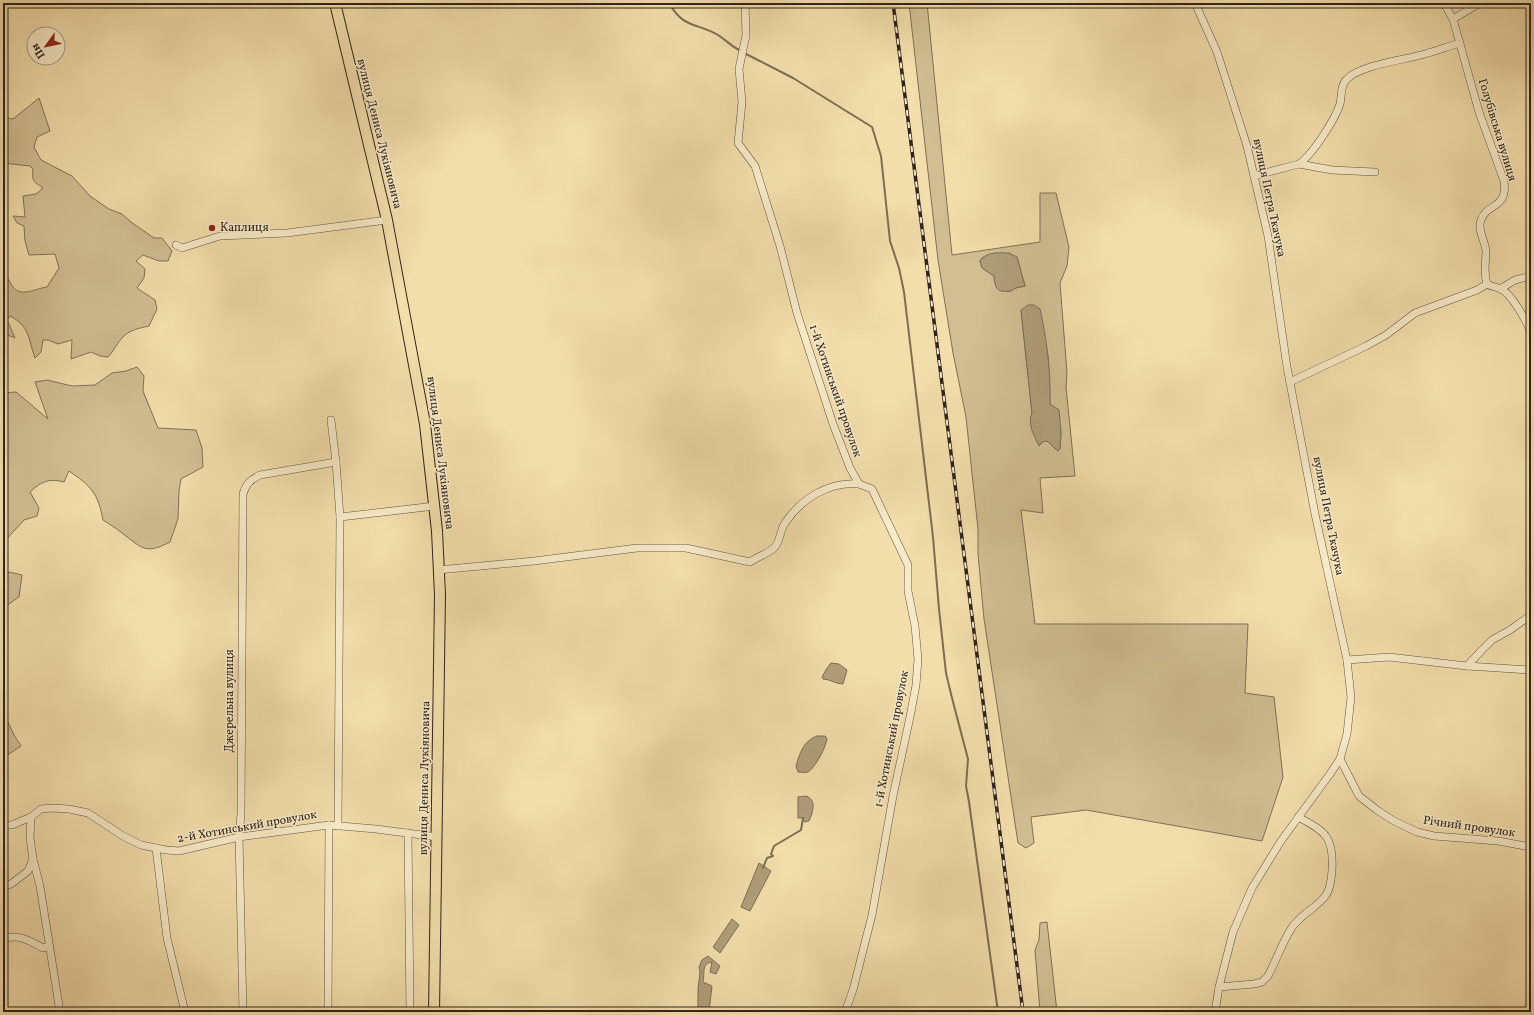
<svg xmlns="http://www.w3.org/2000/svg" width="1534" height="1015" font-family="Vollkorn,serif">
<rect width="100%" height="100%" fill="#f2deab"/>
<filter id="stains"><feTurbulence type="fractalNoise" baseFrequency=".005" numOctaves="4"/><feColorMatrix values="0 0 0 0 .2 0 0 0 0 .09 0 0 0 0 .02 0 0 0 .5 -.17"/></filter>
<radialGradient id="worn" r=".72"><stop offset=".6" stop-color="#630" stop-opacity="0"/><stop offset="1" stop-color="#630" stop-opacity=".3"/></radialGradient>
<!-- green -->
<g fill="#d1be93" stroke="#817058" fill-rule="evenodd">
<path d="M909,3H927L952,255L1040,242V193H1056L1069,247L1067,266L1060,283L1067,373L1066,387L1075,476L1040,478L1043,513L1021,510L1035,624H1248L1245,693L1274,697L1283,777L1262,841L1086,810L1031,817L1034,843L1026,848L1018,843L984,619L978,554V529L966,417L953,353L938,260ZM983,257H1017L1025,286C1022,287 1019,287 1016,288C1013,289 1012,291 1010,291C998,293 995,287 994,276L982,268L980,261ZM1021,310L1044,339L1048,356L1050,404L1061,432L1060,449L1058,451L1047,441L1042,442L1039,446L1032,413Z"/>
<path d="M39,98L50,131L37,137L34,147L41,160L72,176L90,196L109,209L122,214L131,222L154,238H162L172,251L168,261H159L143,255L136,261L145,269L144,278L137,288L155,300L157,309L149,326C140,328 130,330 124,336C118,341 114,351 108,357L100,356L91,352L71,359L72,340L58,344L48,340H43L41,352L35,358C28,339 30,326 10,316L7,320L15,338L3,333V271C8,276 9,282 13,287C21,298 37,288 47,287L59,268L55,254L29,255L25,241L24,226L17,223L13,216L25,217L23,196L36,194L43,188C33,181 32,182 33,169L30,166L3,163V117L13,119Z"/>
<path d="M137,367L144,376L143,391L158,428L196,430L202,448L203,467L181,479L179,491L178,519L170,542C145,555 142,548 122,533C116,528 109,524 103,520C98,493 91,486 69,471L64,482C49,478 42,481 30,492L39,508L37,516L24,520L3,543V393L16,392L48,419L35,382L47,380L72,386L95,385L112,373L126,371Z"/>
<polygon points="9,572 22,575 19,597 3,608 3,582"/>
<polygon points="3,712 14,735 21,746 3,758"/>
<polygon points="1047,922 1057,1012 1040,1012 1035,950 1039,940 1040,923"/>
</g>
<!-- water -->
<g fill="#b09e7b" stroke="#7d6d55">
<path d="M1009,253L1017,257L1025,286C1022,287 1018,287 1016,288C1013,289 1012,291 1010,291C997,293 995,288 994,276L982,268L980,261C987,251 999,253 1009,253Z"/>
<path d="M1028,305H1034L1040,309C1047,340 1051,373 1050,404L1059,410L1061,432L1060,449L1058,451L1047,441L1042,442L1039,446C1034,436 1027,423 1032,413L1021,310Z"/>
<path d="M831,663L839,664L847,670L843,684C835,684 830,679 823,679L822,677L827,668Z"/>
<path d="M817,736H825L827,739C826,747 815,768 808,772C804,773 801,772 798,772L796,766C800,753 803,741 817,736Z"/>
<path d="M806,796C817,800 813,812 809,821L804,822L803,818H798V797Z"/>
<polygon points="759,863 771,871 750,911 741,907"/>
<polygon points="732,919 739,925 720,953 713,947"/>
<path d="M708,956L720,966L716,974L710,972L712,962C701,964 705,973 703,982L712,986L709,1011H698V989L700,972L699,967L702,960Z"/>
</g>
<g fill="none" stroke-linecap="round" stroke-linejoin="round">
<!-- stream -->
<g stroke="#7d6d55" stroke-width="2">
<path d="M669,3C684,29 695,22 718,35C726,40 732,47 741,51"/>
<polyline points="744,53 793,78 872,127 881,156 890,241 899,268 904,292 933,537 939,609 946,673 952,698 968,759 966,786 969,802 998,1012"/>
<polyline points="763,868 767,858 773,856 771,854 774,846 801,830 803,818"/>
</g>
<!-- minor casing -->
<g stroke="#615240" stroke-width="8">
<g id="minor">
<polyline points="745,3 746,35 739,69 742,102 738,143 755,166 780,246 797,313 833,424 850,468 859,484 872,489 908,565 908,591 915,626 918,659 916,685 910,717 893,796 872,915 853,990 845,1012"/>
<polyline points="1195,3 1217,52 1247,146 1268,236 1287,367 1315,514 1347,660 1351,697 1347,734 1340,759 1330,774 1281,841 1252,888 1233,932 1219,987 1215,1012"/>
<path d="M1444,3L1453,19L1479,112L1504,181C1508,210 1487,202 1481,220C1477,230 1485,241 1486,251C1486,263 1483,271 1487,284C1492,287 1497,287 1501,289C1512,294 1527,322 1531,333"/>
<polyline points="1453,19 1480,3"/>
<polyline points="1299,164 1332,170 1375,172"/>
<path d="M1254,176L1299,164C1312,155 1335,120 1340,104C1342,96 1340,85 1347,79C1362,64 1407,60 1428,53C1439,50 1449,46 1460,43"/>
<polyline points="176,245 182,248 220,236 287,233 387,220"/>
<polyline points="1500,289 1515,280 1531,276"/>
<polyline points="1290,382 1366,346 1386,335 1415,313 1477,290 1487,284"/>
<polyline points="331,420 336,462 340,517 338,826"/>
<polyline points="340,517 435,506"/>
<path d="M438,570L534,561L637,548H686L750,562C757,557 767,554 774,548C780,543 780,530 785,523C801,499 829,481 859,484"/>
<polyline points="1347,660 1389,657 1467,666 1531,670"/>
<polyline points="1467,666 1481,651 1492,640 1510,630 1531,615"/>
<polyline points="1340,759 1359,796 1377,810 1394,821 1417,832 1434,836 1498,841 1531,847"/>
<polyline points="3,825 12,825 31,817 41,809 52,808 69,809 88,813 123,836 141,845 166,850 179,851 239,837 329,825 376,829 437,837"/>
<polyline points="408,833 410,1012"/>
<polyline points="156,848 167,938 185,1012"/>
<polyline points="33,859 40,886 60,1012"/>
<polyline points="3,887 11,884 28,871 33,859 30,838 31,817"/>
<path d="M3,939C18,933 30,941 43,948L49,946"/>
<path d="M1219,987L1254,984L1262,982L1268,976C1276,961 1282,943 1291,929C1299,915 1317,908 1326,895C1331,888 1331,879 1332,871C1334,838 1327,832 1298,817"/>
<path d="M243,1012L239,837L241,814L243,494C246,484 250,480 260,475L336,462"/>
<polyline points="328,1012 329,825"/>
</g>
</g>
<!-- highway casing -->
<g stroke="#31231d" stroke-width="12">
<polyline id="highway" points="335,3 387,220 425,424 437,531 440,595 434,1012"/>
</g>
<!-- minor -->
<use href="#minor" stroke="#f7eac8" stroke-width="7"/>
<!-- highway -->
<use href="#highway" stroke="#f2deab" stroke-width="10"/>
<!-- rail casing -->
<g stroke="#31231d" stroke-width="3.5">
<polyline id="rail" points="893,3 1023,1012"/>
</g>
<!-- rail -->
<use href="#rail" stroke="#f7eac8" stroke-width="2" stroke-dasharray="6" stroke-linecap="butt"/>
</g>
<!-- markers -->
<circle fill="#8f2418" stroke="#f7eac8" stroke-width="1.5" cx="212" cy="228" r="4"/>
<g text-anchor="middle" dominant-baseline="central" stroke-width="3" stroke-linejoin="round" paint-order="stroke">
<!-- street labels -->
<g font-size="12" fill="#31231d" stroke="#f7eac8">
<text transform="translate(1497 130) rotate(73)">Голубівська вулиця</text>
<text transform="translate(379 134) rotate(76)">вулиця Дениса Лукіяновича</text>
<text transform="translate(1269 198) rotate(78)">вулиця Петра Ткачука</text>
<text transform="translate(835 391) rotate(71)">1-й Хотинський провулок</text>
<text transform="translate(440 453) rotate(83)">вулиця Дениса Лукіяновича</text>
<text transform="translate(1328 516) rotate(79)">вулиця Петра Ткачука</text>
<text transform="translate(230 701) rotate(-90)">Джерельна вулиця</text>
<text transform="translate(892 739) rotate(-79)">1-й Хотинський провулок</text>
<text transform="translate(425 778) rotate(-89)">вулиця Дениса Лукіяновича</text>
<text transform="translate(247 827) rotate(-10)">2-й Хотинський провулок</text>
<text transform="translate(1469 827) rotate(8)">Річний провулок</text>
</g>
<!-- poi labels -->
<g font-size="12" fill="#31231d" stroke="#f7eac8" text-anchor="start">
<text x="220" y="228">Каплиця</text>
</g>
</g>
<!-- margin -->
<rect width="1534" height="1015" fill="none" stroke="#f2deab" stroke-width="16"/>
<rect x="4" y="4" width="1526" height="1007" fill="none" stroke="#31231d" stroke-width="2"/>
<rect x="8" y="8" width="1518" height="999" fill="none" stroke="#31231d"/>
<!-- north arrow -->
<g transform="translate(46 46) rotate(237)"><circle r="19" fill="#f7eac8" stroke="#a89a84"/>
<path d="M0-3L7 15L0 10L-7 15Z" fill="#8f2418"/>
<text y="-6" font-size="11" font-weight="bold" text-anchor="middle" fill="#31231d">Пн</text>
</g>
<rect width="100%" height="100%" filter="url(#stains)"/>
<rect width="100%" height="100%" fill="url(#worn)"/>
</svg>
